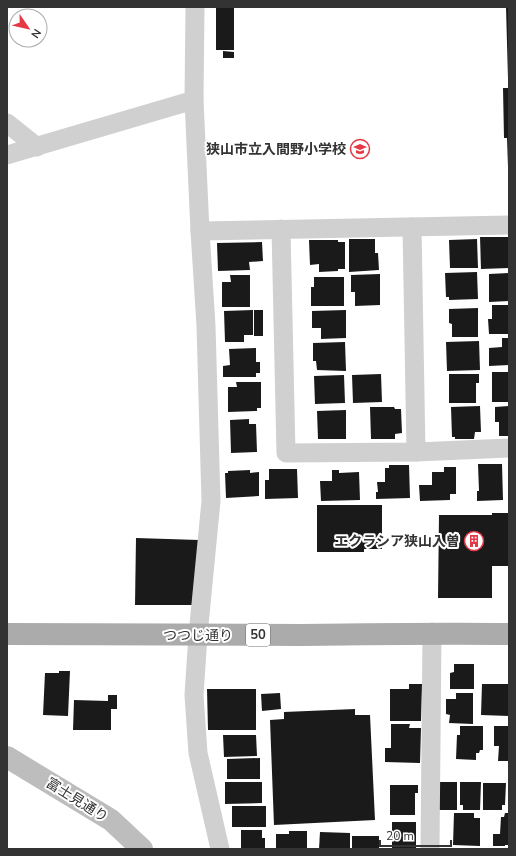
<svg xmlns="http://www.w3.org/2000/svg" width="516" height="856" font-family="'Nunito Sans','Noto Sans JP',sans-serif">
<rect width="100%" height="100%" fill="#fff"/>
<!-- building -->
<g fill="#1a1a1a">
<rect x="216" y="7" width="18" height="43"/>
<polygon points="506,7 509,7 509,79 508,79"/>
<polygon points="223,51 234,52 234,58 223,58"/>
<polygon points="503,88 509,88 509,167 508,167 507,138 504,138"/>
<polygon points="480,237 508,237 509,268 481,269"/>
<polygon points="349,239 375,239 375,253 378,253 379,270 349,272"/>
<polygon points="477,239 478,268 450,268 449,240"/>
<polygon points="309,240 338,240 338,242 345,242 345,269 338,269 338,271 319,272 319,264 310,265"/>
<polygon points="262,242 263,261 249,262 250,270 218,271 217,243"/>
<polygon points="477,272 478,299 449,300 449,297 446,297 445,273"/>
<polygon points="509,273 509,301 489,302 489,274"/>
<polygon points="380,274 380,305 355,306 355,292 351,292 351,275"/>
<polygon points="230,275 250,275 250,307 222,307 222,282 231,282"/>
<polygon points="314,277 344,277 344,306 311,306 311,287 314,287"/>
<polygon points="492,305 509,305 509,334 489,334 488,319 492,319"/>
<polygon points="478,308 478,337 452,337 452,324 449,323 449,309"/>
<polygon points="253,310 253,335 244,335 244,342 225,342 224,311"/>
<rect x="254" y="310" width="9" height="26"/>
<polygon points="346,310 346,338 321,339 321,328 312,328 312,311"/>
<polygon points="502,338 509,338 509,365 489,366 489,348 502,347"/>
<polygon points="479,341 480,370 447,371 446,342"/>
<polygon points="345,342 346,371 317,370 316,361 313,361 313,343"/>
<polygon points="256,348 256,362 260,362 260,373 256,373 256,377 223,377 223,366 230,365 229,349"/>
<rect x="492" y="372" width="17" height="30"/>
<polygon points="381,374 382,402 353,403 352,375"/>
<polygon points="449,374 479,374 479,383 476,383 476,403 449,403"/>
<polygon points="344,375 345,403 315,404 314,376"/>
<polygon points="236,382 261,382 261,408 257,408 257,411 228,412 228,387 237,387"/>
<polygon points="480,406 481,432 475,432 474,439 455,439 455,437 452,437 451,407"/>
<polygon points="509,406 509,436 499,436 499,422 495,422 495,407"/>
<polygon points="370,407 394,407 395,409 401,409 402,433 395,434 395,439 371,439"/>
<polygon points="346,410 346,439 318,439 317,411"/>
<polygon points="249,419 249,424 256,424 257,452 231,453 230,420"/>
<polygon points="478,464 502,464 503,500 477,501 477,491 479,491"/>
<polygon points="389,465 409,465 410,498 376,499 376,492 378,492 377,482 385,482 385,468 389,468"/>
<polygon points="444,467 456,467 456,494 450,494 450,500 420,501 419,485 432,485 432,472 444,472"/>
<polygon points="269,469 297,469 298,498 265,499 265,480 269,480"/>
<polygon points="250,470 250,473 259,472 259,496 226,498 225,473 228,473 228,471"/>
<polygon points="332,470 339,470 339,473 359,472 360,500 321,501 320,481 332,481"/>
<polygon points="317,505 382,505 382,549 364,549 364,552 317,552"/>
<polygon points="492,513 509,513 509,566 492,566 492,598 438,598 439,515 492,515"/>
<polygon points="136,538 199,540 192,605 135,605"/>
<polygon points="454,664 474,664 474,689 450,689 450,673 454,672"/>
<polygon points="59,671 70,671 68,716 43,715 45,673 59,673"/>
<polygon points="409,684 422,684 421,721 390,721 390,689 409,689"/>
<polygon points="482,684 509,684 509,716 481,715"/>
<polygon points="207,689 256,689 256,730 208,730"/>
<polygon points="280,693 281,709 262,711 261,694"/>
<polygon points="456,693 473,693 473,724 449,723 450,715 446,714 446,699 456,699"/>
<polygon points="108,695 117,695 117,709 111,709 111,730 73,730 74,700 108,701"/>
<polygon points="355,709 355,715 370,715 375,820 274,825 270,720 284,719 284,712"/>
<polygon points="391,724 410,724 409,728 421,728 420,763 385,762 385,748 391,748"/>
<polygon points="460,726 483,726 483,750 480,750 479,753 476,753 476,760 456,759 457,735 460,735"/>
<polygon points="494,726 509,726 509,761 498,761 499,746 494,746"/>
<polygon points="223,735 256,735 257,756 224,757"/>
<polygon points="260,758 260,779 227,779 227,759"/>
<polygon points="225,782 262,782 262,803 225,804"/>
<rect x="435" y="782" width="22" height="28"/>
<polygon points="460,782 481,782 480,810 463,810 463,805 460,805"/>
<polygon points="483,783 506,783 505,805 502,805 502,810 483,810"/>
<polygon points="390,785 418,785 418,793 415,793 415,815 390,815"/>
<rect x="232" y="806" width="34" height="21"/>
<polygon points="454,813 474,813 474,818 480,818 480,846 453,845"/>
<polygon points="505,813 509,813 509,845 505,845 505,846 493,846 493,834 500,834 501,817 504,817"/>
<rect x="392" y="822" width="24" height="27"/>
<polygon points="241,830 262,830 262,838 265,838 265,849 241,849"/>
<polygon points="289,831 307,831 307,849 276,849 276,834 289,834"/>
<polygon points="320,832 350,833 350,849 319,849"/>
<rect x="352" y="836" width="27" height="13"/>
</g>
<g fill="none" stroke-linecap="round" stroke-linejoin="round">
<!-- street -->
<g stroke="#d0d0d0" stroke-width="19">
<polyline points="195,7 194,100 200,231 206,326 211,501 198,635 194,695 198,753 220,849"/>
<polyline points="7,123 37,147"/>
<polyline points="7,155 194,100"/>
<polyline points="412,227 416,452"/>
<polyline points="281,229 286,453 416,452 509,448"/>
<polyline points="200,231 509,225"/>
<polyline points="430,849 432,632"/>
</g>
<!-- secondary -->
<polyline stroke="#bdbdbd" stroke-width="22" points="7,757 111,820 142,849"/>
<!-- primary -->
<path stroke="#ababab" stroke-width="22" d="M7,634C105,634 203,635 300,635C370,634 439,633 509,634"/>
</g>
<!-- icons -->
<defs>
<g id="school-ring" transform="scale(1)"><circle r="9.5" fill="#fff" stroke="#e63946" stroke-width="1.5"/><path d="M0-5L7-2L0 1L-7-2ZM-4 1L0 2.5L4 1V4Q0 6-4 4Z" fill="#e63946"/></g>
<g id="building-ring" transform="scale(1)"><circle r="9.5" fill="#fff" stroke="#e63946" stroke-width="1.5"/><path d="M-4-6H4V6H1V3H-1V6H-4ZM-2.5-4.3h1.7v1.8h-1.7ZM.8-4.3h1.7v1.8H.8ZM-2.5-1h1.7V.8h-1.7ZM.8-1h1.7V.8H.8Z" fill="#e63946"/></g>
</defs>
<g fill-rule="evenodd">
<use href="#school-ring" x="360" y="149"/>
<use href="#building-ring" x="474" y="541"/>
</g>
<g text-anchor="middle" dominant-baseline="central" stroke-width="4" stroke-linejoin="round" paint-order="stroke">
<!-- shield labels -->
<rect fill="#fff" stroke="#707070" stroke-width="1" x="246" y="624" width="24" height="22" rx="3"/>
<g font-size="13" font-weight="bold" fill="#333">
<text x="258" y="635">50</text>
</g>
<!-- poi labels -->
<g font-size="14" font-weight="bold" fill="#333" stroke="#fff" text-anchor="end">
<text x="346" y="149">狭山市立入間野小学校</text>
<text x="460" y="541">エクラシア狭山入曽</text>
</g>
<!-- street labels -->
<g font-size="14" fill="#333" stroke="#fff">
<text x="198" y="635">つつじ通り</text>
<text transform="translate(77 800) rotate(32)">富士見通り</text>
</g>
</g>
<!-- border -->
<rect width="516" height="856" fill="none" stroke="#333333" stroke-width="16"/>
<!-- north arrow -->
<g transform="translate(28 28) rotate(124)"><circle r="19" fill="#ffffff" stroke="#adadad"/>
<path d="M0-3L7 15L0 10L-7 15Z" fill="#e63946"/>
<text y="-6" font-size="11" font-weight="bold" text-anchor="middle" fill="#333333">N</text>
</g>
<!-- scale -->
<path d="M380 840v6h71v-6" fill="none" stroke="#333333" stroke-width="2"/>
<text x="386" y="840" font-size="12" fill="#333333" stroke="#ffffff" stroke-width="3" paint-order="stroke">20 m</text>
</svg>
